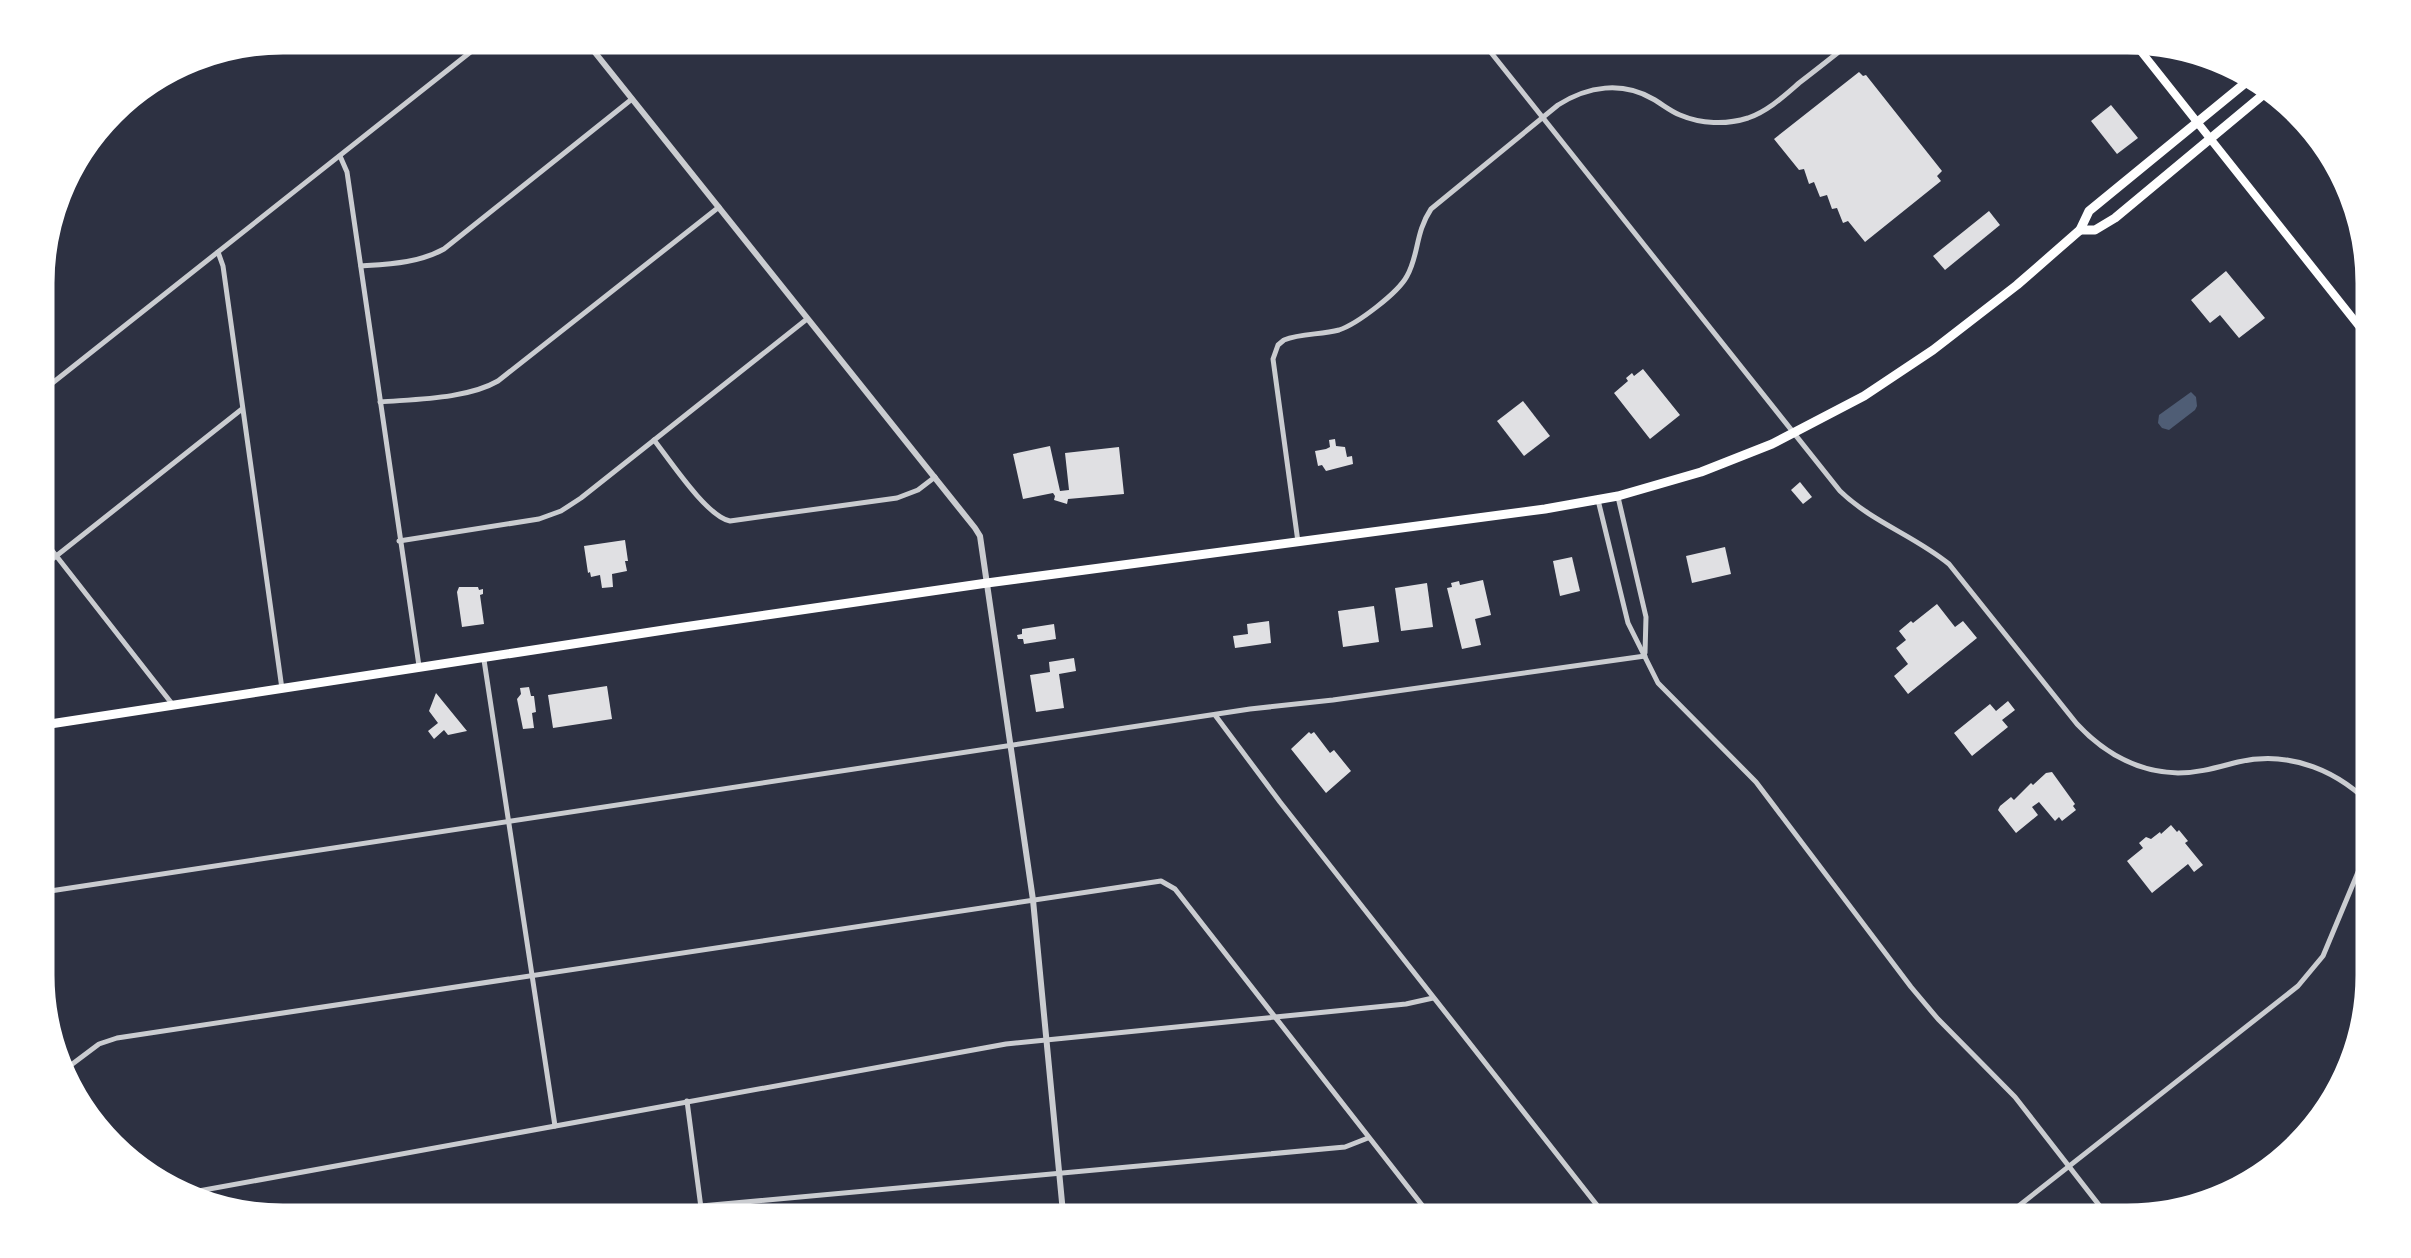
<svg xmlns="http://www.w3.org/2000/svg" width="2411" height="1258" font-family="'PT Sans Narrow',sans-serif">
<rect width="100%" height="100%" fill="#2d3142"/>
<!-- water -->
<polygon fill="#4f5d75" points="2191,392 2196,397 2197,406 2195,410 2169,430 2162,428 2158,423 2159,415"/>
<!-- building -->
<g fill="#e0e0e3">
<polygon points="1859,72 1863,76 1866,75 1942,171 1937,176 1941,181 1865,242 1848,221 1843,223 1837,208 1832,209 1827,195 1820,197 1814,182 1809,184 1804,169 1799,170 1774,139"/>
<polygon points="2111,105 2138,138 2117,154 2091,121"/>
<polygon points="1989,211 2000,225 1945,270 1933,256"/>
<polygon points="2226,271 2265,318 2239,338 2220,315 2210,323 2191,300"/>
<polygon points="1643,369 1680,415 1650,439 1614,393 1628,381 1626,378 1632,373 1634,376"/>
<polygon points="1523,401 1550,436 1524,456 1497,421"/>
<polygon points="1335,439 1336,446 1345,447 1347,457 1352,456 1353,464 1326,471 1322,465 1318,466 1315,451 1326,449 1330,447 1329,440"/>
<polygon points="1050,446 1060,491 1069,490 1065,453 1119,447 1124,494 1068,499 1067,504 1054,500 1055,496 1053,493 1023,499 1013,454"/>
<polygon points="1800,482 1812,497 1803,504 1791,490"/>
<polygon points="625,540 628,561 625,561 627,571 612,574 613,587 602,588 600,575 591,577 590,572 588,573 584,546"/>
<polygon points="1725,547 1731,574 1692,583 1686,556"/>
<polygon points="1572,557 1580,591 1560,596 1553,561"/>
<polygon points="1483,580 1491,615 1475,619 1481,645 1462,649 1447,588 1452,587 1451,583 1459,581 1460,585"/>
<polygon points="1427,583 1433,627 1401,631 1395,588"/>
<polygon points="459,587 478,587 479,590 483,589 483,594 480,595 484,624 462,627 457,592"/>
<polygon points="1937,604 1955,627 1963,621 1977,638 1908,694 1894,676 1908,664 1896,648 1906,640 1899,631 1911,621 1913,623"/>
<polygon points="1374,606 1379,642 1343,647 1338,611"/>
<polygon points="1269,621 1271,643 1235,648 1233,636 1248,634 1247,624"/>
<polygon points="1054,624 1056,639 1024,644 1023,639 1018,639 1017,635 1022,634 1022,629"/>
<polygon points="1074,658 1076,671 1059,674 1064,708 1036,712 1030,675 1050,672 1049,662"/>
<polygon points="607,686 612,719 553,728 548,695"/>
<polygon points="529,687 531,696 534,696 536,712 532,713 534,728 523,729 517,699 521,694 520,688"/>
<polygon points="436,693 467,731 448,735 444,730 434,739 428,731 438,723 429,711"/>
<polygon points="2008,701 2015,710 2002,720 2008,727 1972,756 1954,733 1990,704 1996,711"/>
<polygon points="1309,732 1311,734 1314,732 1330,753 1334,750 1351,771 1326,793 1291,749"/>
<polygon points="2052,772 2075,804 2073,806 2076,810 2062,821 2059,817 2055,821 2039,802 2032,807 2038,815 2016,833 1998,810 2000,806 2011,797 2014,800 2031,783 2033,785 2046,773"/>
<polygon points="2171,825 2177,832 2179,830 2188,841 2185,843 2203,865 2194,872 2188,864 2152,893 2127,861 2143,848 2139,843 2146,837 2151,839 2160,832 2161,834"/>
</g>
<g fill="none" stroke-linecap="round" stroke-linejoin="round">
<!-- minor -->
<g stroke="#caccd0" stroke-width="5">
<path d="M1477,35L1840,491C1872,522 1915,536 1949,564L2077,724C2104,753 2138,772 2178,773C2199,773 2218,767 2238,762C2291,750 2340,771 2376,810"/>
<polyline points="340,156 347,172 419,666"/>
<polyline points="218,252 223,266 282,689"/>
<path d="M361,266C390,264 419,263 444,249L632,99"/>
<polyline points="36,396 492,35"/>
<path d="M380,402C416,399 467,399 498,381L719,207"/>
<path d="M654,440C669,459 707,517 730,521L897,498L918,490L935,477"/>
<polyline points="1618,497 1646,617 1645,653"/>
<polyline points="1598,500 1628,623 1658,683 1756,782 1911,987 1938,1019 2015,1097 2113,1223"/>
<polyline points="36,530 173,705"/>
<polyline points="399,541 539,519 561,511 581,498 807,319"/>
<path d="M1298,542L1273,359L1278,345L1284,340C1301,333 1321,335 1339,330C1357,324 1398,293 1407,276C1419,255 1415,233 1431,209L1558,105C1588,86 1622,81 1653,99C1662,104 1670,111 1680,115C1701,124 1726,125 1748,118C1768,111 1784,96 1799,83C1820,67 1840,51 1860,35"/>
<polyline points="36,572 242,409"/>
<polyline points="484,660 555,1126"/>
<polyline points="1215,715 1280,802 1611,1223"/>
<polyline points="37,893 1250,709 1333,700 1645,656"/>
<polyline points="63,1071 99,1044 117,1038 1161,881 1175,889 1436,1223"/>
<polyline points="687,1101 703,1223"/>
<polyline points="171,1196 1006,1044 1406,1004 1433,998"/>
<polyline points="701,1206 1345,1147 1368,1138"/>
<polyline points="1997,1223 2298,986 2323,956 2361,865 2376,842"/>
</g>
<!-- tertiary -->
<polyline stroke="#caccd0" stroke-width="6" points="581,35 975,528 980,536 1033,900 1064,1223"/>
<!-- secondary -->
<polyline stroke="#fff" stroke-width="8" points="2128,35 2374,345"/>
<!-- primary -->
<g stroke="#fff" stroke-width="9">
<polyline points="2080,230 2095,230 2115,218 2270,89"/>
<polyline points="37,726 677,628 987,583 1545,509 1618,496 1701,472 1772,444 1864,396 1933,350 2017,285 2080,230 2089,211 2255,75"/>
</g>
</g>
<!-- crop -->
<path d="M0 0H2411V1258H0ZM283 52H2127A231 231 0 0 1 2358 283V975A231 231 0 0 1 2127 1206H283A231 231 0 0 1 52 975V283A231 231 0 0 1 283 52Z" fill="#fff" fill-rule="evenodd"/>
<path fill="none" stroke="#fff" stroke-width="5" d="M283 52H2127A231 231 0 0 1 2358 283V975A231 231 0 0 1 2127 1206H283A231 231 0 0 1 52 975V283A231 231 0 0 1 283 52Z"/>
</svg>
